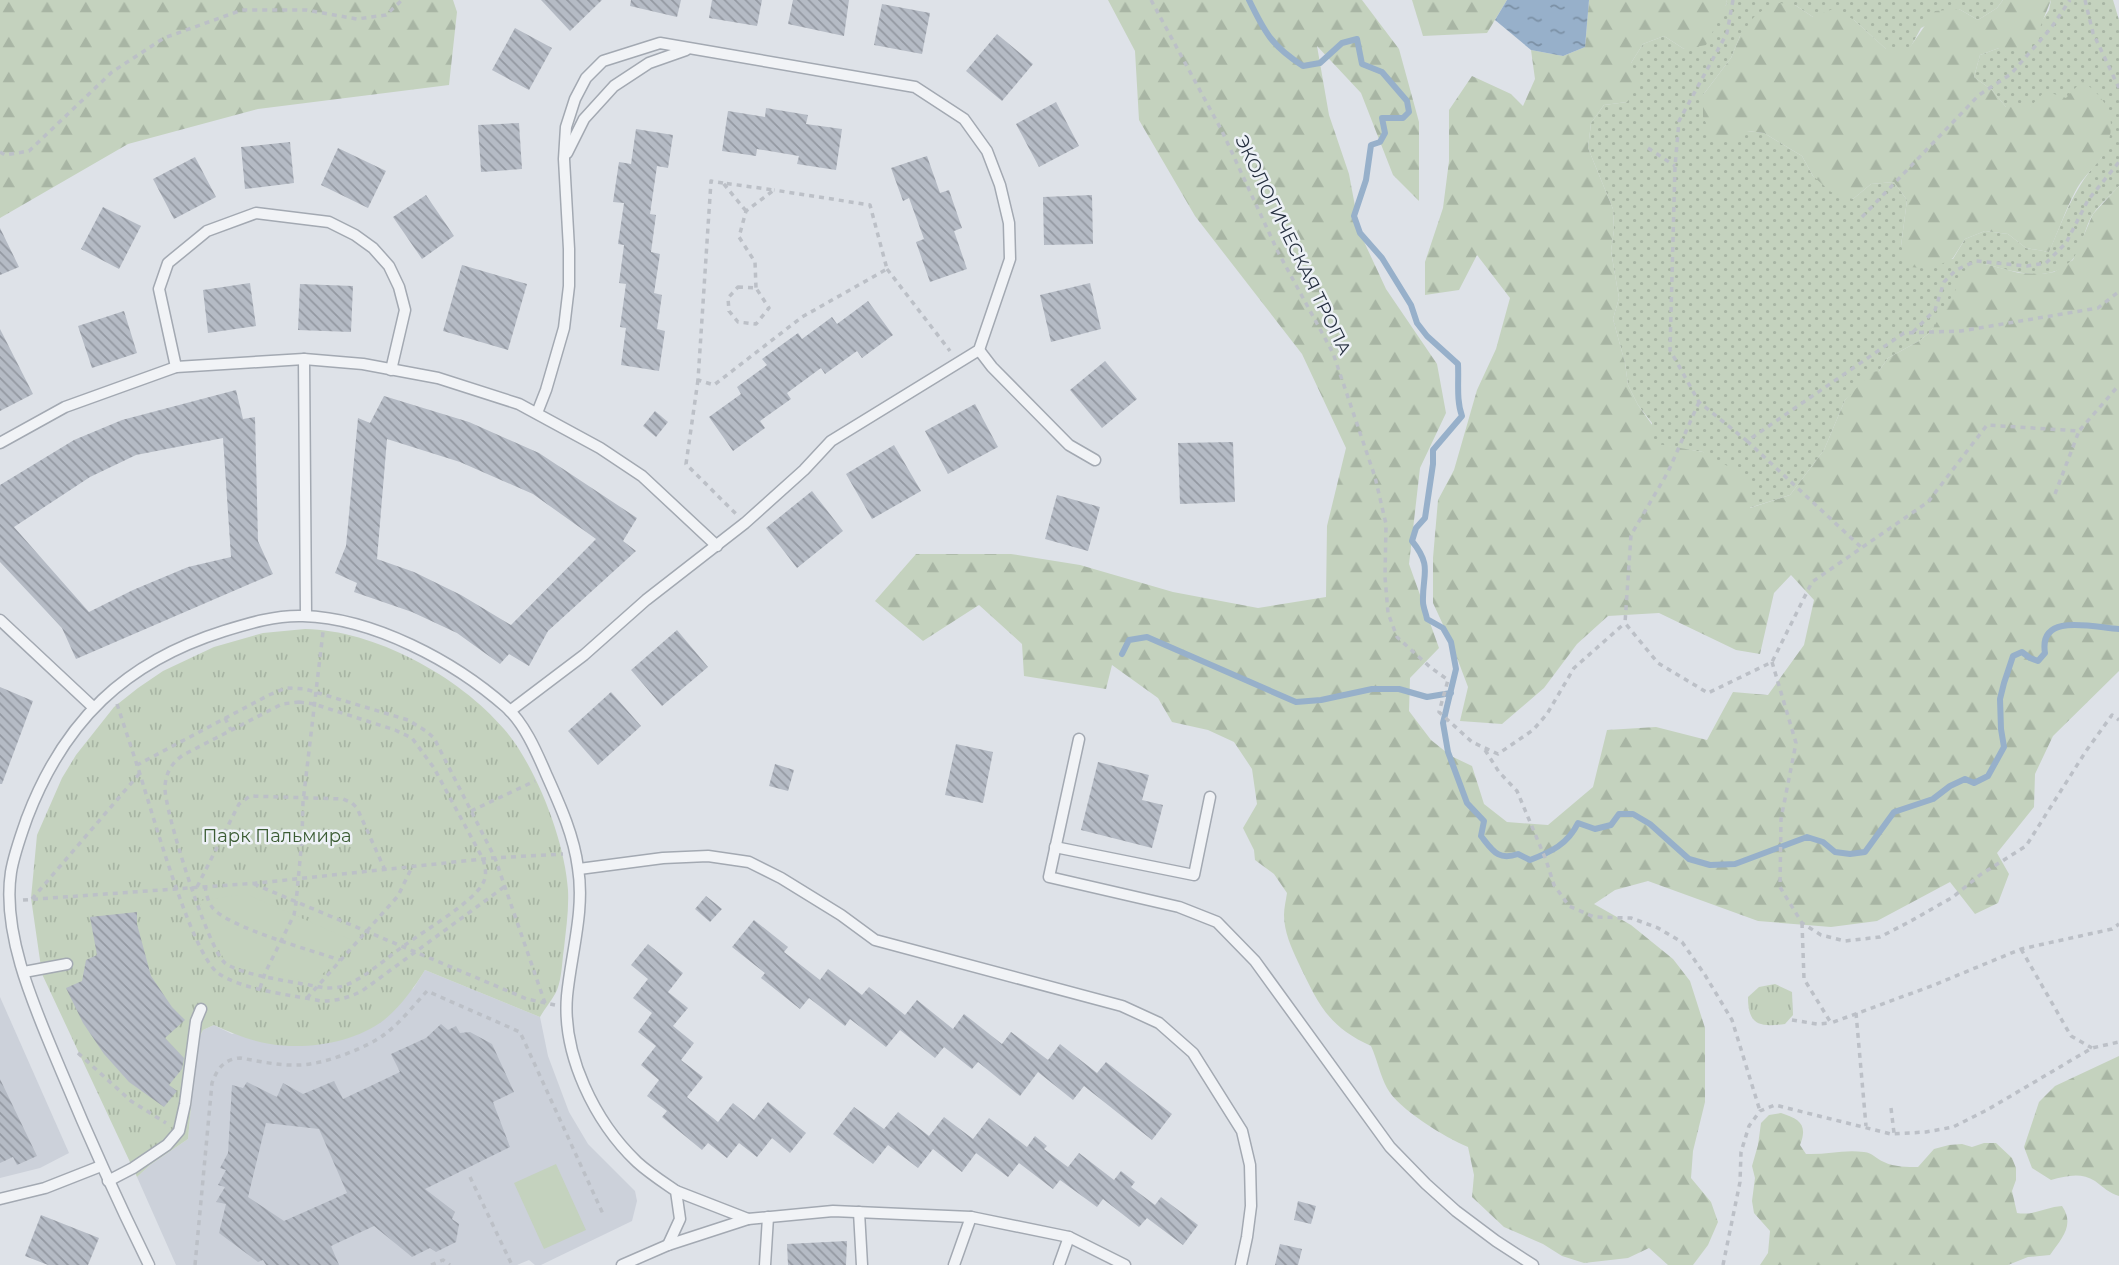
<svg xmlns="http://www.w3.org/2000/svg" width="2119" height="1265" font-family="Montserrat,sans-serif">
<defs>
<pattern id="grass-dots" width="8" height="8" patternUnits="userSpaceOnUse" patternTransform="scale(1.75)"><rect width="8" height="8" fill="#c4d2be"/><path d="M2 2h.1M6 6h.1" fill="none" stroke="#a8b5a4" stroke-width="1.8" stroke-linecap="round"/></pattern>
<pattern id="forest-firs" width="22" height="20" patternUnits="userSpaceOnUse" patternTransform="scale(1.75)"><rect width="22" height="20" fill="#c4d2be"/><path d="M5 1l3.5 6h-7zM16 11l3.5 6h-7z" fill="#a8b5a4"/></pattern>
<pattern id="park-tufts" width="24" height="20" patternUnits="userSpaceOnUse" patternTransform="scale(1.75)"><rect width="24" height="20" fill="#c4d2be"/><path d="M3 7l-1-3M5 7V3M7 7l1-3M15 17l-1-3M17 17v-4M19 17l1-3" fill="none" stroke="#a8b5a4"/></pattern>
<pattern id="water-ripples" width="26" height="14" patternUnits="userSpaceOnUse" patternTransform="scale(1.75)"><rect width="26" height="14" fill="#97b0ca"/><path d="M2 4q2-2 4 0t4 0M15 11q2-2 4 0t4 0" fill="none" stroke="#7b90a5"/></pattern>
<pattern id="building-back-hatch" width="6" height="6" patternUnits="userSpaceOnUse" patternTransform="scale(1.75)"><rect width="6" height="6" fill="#b5bbc5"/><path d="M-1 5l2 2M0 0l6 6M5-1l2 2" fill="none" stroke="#9398a1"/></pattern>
</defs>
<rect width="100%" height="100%" fill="#dee2e8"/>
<!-- built -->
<g fill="#ccd1da">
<polygon points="425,970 540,1017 548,1056 569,1112 588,1144 635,1191 637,1201 632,1221 541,1265 535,1265 529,1260 517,1265 176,1265 137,1177 150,1165 188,1139 197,1042 203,1030 214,1025 232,1034 413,989"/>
<polygon points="0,997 69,1153 40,1168 0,1178"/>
</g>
<!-- grass -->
<path fill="url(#grass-dots)" d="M1726,0H2003L1997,8L1978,20L1959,9L1921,28L1909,50H1887L1854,20L1813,17L1795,5L1740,36L1731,58L1703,95L1747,131L1764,133L1802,156L1813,176L1853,199L1871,184L1894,182L1907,200L1901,246L1953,259L1965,239L1985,231L2008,234L2026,248L2049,252C2064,217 2075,185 2102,157L2066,98L2030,107H2006L1992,90L1974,77L1980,55L1999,48L2025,47L2049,10L2051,0H2113L2119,20V186C2111,195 2100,204 2093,214C2084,228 2083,247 2073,259C2051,285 2012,271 1985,264L1928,334L1919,341L1888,358L1879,371L1845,400L1824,450L1790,495L1749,508L1703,452L1652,444V423L1638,405L1628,385L1625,363L1613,319L1619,298L1611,251L1614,230L1613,209L1588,148L1591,123L1604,105L1627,102L1631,63L1643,44L1664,36L1684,49L1727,4Z"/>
<!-- forest -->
<g fill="url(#forest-firs)">
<polygon points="0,0 453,0 457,12 449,85 258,109 128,144 0,218"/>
<path d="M1108,0H1362L1399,49L1419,122V201L1393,175L1361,93L1317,46L1329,115L1349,174L1360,233L1386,289L1437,364L1446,413L1420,468L1409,564L1439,648L1410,678L1409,711L1431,740L1451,756L1472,766L1484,804L1507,822L1548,825L1593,787L1607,730L1656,727L1707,740L1733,692L1768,695L1804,645L1814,600L1791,575L1774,593L1760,654L1736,650L1659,613L1608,616L1577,644L1544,688L1502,724L1460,721L1468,687L1451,642L1433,603V558L1438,500L1454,470L1477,390L1496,349L1510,298L1477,255L1459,290L1425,295V262L1443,208L1449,161V110L1472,76L1511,94L1523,106L1535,79L1531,50L1563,56L1585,47L1589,0H1726L1727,3L1706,45L1684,49L1664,36L1643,44L1631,63L1640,83L1627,102L1604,105L1591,123L1588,148L1613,209L1614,230L1611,251L1619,298L1613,319L1625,363L1628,385L1638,405L1655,429L1652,443L1703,452L1752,480L1750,508L1790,495L1824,450L1845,400L1872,372L1879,371L1888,358L1919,341L1928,334L1935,325L1965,274L1974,266L1985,264L2019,273L2042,274L2054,272L2073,260L2093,214L2119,186V671L2053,736L2035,774L2034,807L1997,853L2009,874L1998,903L1975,914L1950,882L1877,921L1831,927L1758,921L1648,881L1615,890L1594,904L1631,925L1673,959L1690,981L1705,1028V1102L1693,1151L1691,1178L1711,1202L1718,1222L1708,1245L1693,1265H1668L1649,1248L1628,1258L1584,1263L1562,1256L1543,1244L1504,1227L1472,1197L1474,1175L1468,1147C1446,1138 1398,1109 1387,1088C1380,1075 1377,1059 1371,1046C1327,1026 1318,1003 1298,962C1291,947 1284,931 1284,915C1284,908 1286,900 1287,893L1274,874L1255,860L1254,850L1243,828L1257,804L1252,769L1234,742L1208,730L1172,722L1158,698L1112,665L1106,689L1024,676L1022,644L979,605L923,641L875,601L916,554H1011L1080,565L1173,592L1258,608L1326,597L1327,526L1346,448L1302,354L1195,216L1139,120L1135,51Z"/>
<polygon points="1412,0 1507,0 1487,33 1423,36"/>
<path d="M2003,0H2051L2039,30L2025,48H1999L1980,55L1974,77L1992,90L2006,107H2030L2045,91L2066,98L2082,81C2112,102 2119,124 2102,157C2093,169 2082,178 2075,192C2065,211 2058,232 2049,252L2026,248L2008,234L1985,231L1965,239L1953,258L1932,269L1910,267L1901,246L1907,200L1894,182L1871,184L1853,199L1831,192L1813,176L1802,156L1764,133L1747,131L1736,143L1714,139L1703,117V95L1731,58L1740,36L1754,17L1773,2L1795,5L1813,17L1835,8L1854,20L1886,49L1908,50L1935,11L1959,9L1978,20L1997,8Z"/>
<path d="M2119,1056V1196C2109,1193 2103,1187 2095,1181C2081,1172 2066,1176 2051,1180L2032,1168L2024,1147L2039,1102L2055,1086Z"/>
<path d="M1781,1113C1800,1119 1808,1125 1800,1145L1806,1154C1826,1155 1844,1149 1864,1152C1873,1153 1876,1159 1884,1162C1894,1167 1908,1167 1918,1167L1934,1149L1949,1145L1962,1144L1972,1147L1984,1143H1996L2012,1158L2016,1168V1180L2012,1191L2017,1213C2033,1216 2046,1207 2062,1206C2075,1225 2062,1238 2050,1255L2028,1257L2008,1265H1760L1768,1253L1770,1231L1754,1213L1752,1201L1755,1178L1752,1166L1758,1145L1761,1123L1769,1115Z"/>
</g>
<!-- park -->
<g fill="url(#park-tufts)">
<path d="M305,629C374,630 459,676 504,729C536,766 565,841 568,890C569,910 566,929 564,948C562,961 562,978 557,990C553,999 545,1008 540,1017L425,970C414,988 400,1007 384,1020C354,1043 307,1050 270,1044C251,1041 231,1033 214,1025L203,1030L197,1042L188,1139L150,1165L137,1177L42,974L31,898L37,835L62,778L76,755L114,707L138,688L163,671L214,647L263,633Z"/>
<path d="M1775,984L1792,992L1793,1015L1785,1024C1760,1027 1748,1026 1748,997L1759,987Z"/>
</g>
<!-- pitch -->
<g fill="#c4d2be">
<polygon points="238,895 248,895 354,941 314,983 235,967 223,957 216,943 199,901"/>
<polygon points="556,1164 586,1230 544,1249 514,1183"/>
</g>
<!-- water -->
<polygon fill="url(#water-ripples)" points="1507,0 1589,0 1585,47 1563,56 1531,50 1495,20"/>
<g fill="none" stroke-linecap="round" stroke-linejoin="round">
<!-- stream -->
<g stroke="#97b0ca" stroke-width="6">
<path d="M1249,0C1265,33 1272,46 1303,66L1320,63L1342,43L1357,39L1362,64L1382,72L1407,101L1409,112L1403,118H1382L1385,133L1380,142L1371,145L1366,180L1354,216L1360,233L1382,258L1411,305L1417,323L1427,336L1458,364C1459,381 1456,400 1462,416L1433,450V464L1425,518L1416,528L1412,541C1433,567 1422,574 1423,602C1423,607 1426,613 1427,619L1443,628L1451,642L1456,669L1443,723L1448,752L1467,803L1484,821L1481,836C1493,851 1498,861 1518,854L1530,860C1551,852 1568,844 1578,823L1595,829L1611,825L1619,814H1633L1650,824L1689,859L1710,865L1735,864L1807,837L1823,842L1835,852L1850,854L1865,852L1894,812L1933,799L1950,786L1965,779L1974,783L1988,776L2004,747L2001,729L2000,699L2004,683L2013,656L2022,652L2030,658L2038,661L2045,653C2038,611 2096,628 2119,629"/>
<polyline points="1122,654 1129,640 1147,637 1296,702 1321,700 1372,689 1399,689 1427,697 1451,693"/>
</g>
</g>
<!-- building -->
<g fill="url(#building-back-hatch)" fill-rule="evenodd">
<polygon points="541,0 602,0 570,31"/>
<polygon points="631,0 681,0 677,17 630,6"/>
<polygon points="712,0 762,0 757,26 709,18"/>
<polygon points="793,0 849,0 844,36 788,24"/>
<polygon points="882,4 930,13 922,54 874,45"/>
<polygon points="515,28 552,48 529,90 492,70"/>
<polygon points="997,34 1033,64 1002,101 966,71"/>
<polygon points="1056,102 1079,146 1039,167 1016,124"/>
<polygon points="766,108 808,115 806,124 842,129 836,170 797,164 799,156 757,149 756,156 722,151 728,111 765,117"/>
<polygon points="519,123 522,169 481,172 478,125"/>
<polygon points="636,129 673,135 668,168 657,166 650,214 656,215 651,252 660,254 654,293 662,295 657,329 665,331 659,371 621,365 626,328 620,327 626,284 619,283 624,245 618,244 624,203 613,202 619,162 631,164"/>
<polygon points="290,142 294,183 245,189 241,147"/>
<polygon points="338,148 386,171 368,208 321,185"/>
<polygon points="927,156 940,193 949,190 962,228 954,231 967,269 930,282 916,242 924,239 909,198 903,201 891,168"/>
<polygon points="195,157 216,197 174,219 153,179"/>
<polygon points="426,195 454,236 422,259 393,217"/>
<polygon points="1092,195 1093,244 1044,245 1043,197"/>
<polygon points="103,207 141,226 119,269 81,249"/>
<polygon points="0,228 19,267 0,275"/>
<polygon points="462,265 527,284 508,350 443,331"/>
<polygon points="250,283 256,326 208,333 203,290"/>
<polygon points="1090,283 1101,329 1051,342 1040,295"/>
<polygon points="300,284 353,286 351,332 298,330"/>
<polygon points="868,301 893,335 862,358 857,351 825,374 821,368 787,393 791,399 760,421 765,428 733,451 709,417 741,394 737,387 767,365 762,359 798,333 802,339 832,317 837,324"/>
<polygon points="124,311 137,353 92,368 78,326"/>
<polygon points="0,329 33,394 0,411"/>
<polygon points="1105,361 1137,399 1102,428 1070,390"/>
<path d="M236,390L243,419L255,417L258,541L273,574L76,659L62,628L0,562V485L74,440L122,420ZM223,438L231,557L188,567L133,590L89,612L14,527L90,477L136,455Z"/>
<path d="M384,396L469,422L539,453L637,518L623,541L636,551L548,631L529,666L509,654L500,664L457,633L412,612L354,592L357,583L335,573L346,546L358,418L370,423ZM387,439L460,462L533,494L596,539L511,625L461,595L414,572L377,559Z"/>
<polygon points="975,404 998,447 948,474 925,431"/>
<polygon points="655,411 668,422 656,437 643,426"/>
<polygon points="1233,442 1235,502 1180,504 1178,443"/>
<polygon points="894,445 921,491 872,519 846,474"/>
<polygon points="812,491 843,531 797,568 766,528"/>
<polygon points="1057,495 1100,507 1088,551 1045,539"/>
<polygon points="677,630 708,667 662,706 631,670"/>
<polygon points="0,687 33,701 2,784 0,784"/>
<polygon points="611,692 641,726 598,765 568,731"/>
<polygon points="956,744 993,752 983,803 945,795"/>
<polygon points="1098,762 1149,775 1142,800 1163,805 1152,848 1081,830"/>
<polygon points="775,764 794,770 788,791 769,786"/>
<polygon points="706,896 722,909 710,922 695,909"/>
<polygon points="137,912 137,924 151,976 172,1007 185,1020 165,1038 184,1058 182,1069 169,1085 177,1091 164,1107 129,1082 104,1054 83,1023 66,988 82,981 86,960 97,955 90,917"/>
<polygon points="754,920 788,947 784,952 820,980 828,969 862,995 869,987 905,1015 917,1000 953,1029 964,1014 1002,1044 1011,1032 1048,1060 1060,1044 1097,1073 1106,1062 1172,1114 1152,1140 1084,1086 1073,1100 1038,1072 1020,1096 978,1062 972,1069 944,1047 935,1058 900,1030 886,1047 850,1019 845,1026 809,998 800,1009 761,978 765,973 732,947"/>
<polygon points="648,944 683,973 668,992 688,1008 673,1026 694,1043 681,1060 703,1077 687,1097 718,1122 733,1103 754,1120 768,1102 806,1133 790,1153 772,1138 757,1157 739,1143 727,1158 708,1143 702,1150 662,1117 667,1111 647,1096 659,1080 641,1065 656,1046 638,1032 652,1013 633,998 648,979 631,965"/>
<path d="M441,1024L448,1030L456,1026L460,1033L470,1032L492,1044L514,1092L493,1102L510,1147L425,1189L455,1212L452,1219L459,1224L456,1242L436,1252L430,1248L412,1257L374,1226L331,1246L339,1265H266L263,1260L258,1262L219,1233L226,1204L216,1202L225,1187L218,1185L226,1170L220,1168L228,1153L232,1085L243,1088L247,1082L277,1097L283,1083L303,1094L334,1081L343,1099L400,1072L391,1054L426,1038ZM266,1123L319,1129L347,1193L284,1221L248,1197Z"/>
<polygon points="0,1079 37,1156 17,1165 13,1157 0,1163"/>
<polygon points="854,1107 884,1129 898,1112 929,1136 944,1117 973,1139 989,1118 1027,1147 1035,1136 1047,1146 1044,1149 1068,1167 1079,1153 1114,1180 1121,1171 1135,1182 1131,1187 1155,1205 1161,1197 1198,1225 1183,1245 1147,1218 1139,1227 1103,1199 1097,1207 1060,1180 1053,1189 1019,1163 1008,1177 976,1153 962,1172 933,1149 918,1168 888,1145 873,1164 833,1134"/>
<polygon points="1298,1201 1316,1206 1311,1224 1294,1220"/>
<polygon points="41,1215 99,1238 88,1265 48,1265 25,1256"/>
<polygon points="847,1241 846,1265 788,1265 787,1244"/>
<polygon points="1280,1244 1302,1249 1298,1265 1275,1265"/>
</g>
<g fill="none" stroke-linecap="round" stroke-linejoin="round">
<!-- lane casing -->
<g stroke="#a3a9b2" stroke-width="13">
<g id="lane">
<polyline points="567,153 584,119 614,86 649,63 686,50"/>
<polyline points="979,350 992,367 1069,445 1095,460"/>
<polyline points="304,359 306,615"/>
<polyline points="176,367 159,289 168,263 207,231 256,213 329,222 355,235 373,248 389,266 399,287 405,310 391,370"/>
<polyline points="0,443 65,407 176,367 304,359 363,364 438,378 519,404 600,448 642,476 717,546"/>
<polyline points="0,620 93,707"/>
<polyline points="510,711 584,655 646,600 745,523 804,470 831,441 979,350 1010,259 1009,223 1000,185 987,151 964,119 915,87 660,43 603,61 586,78 575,99 566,127 564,159 569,249 569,286 564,328 546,390 537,413"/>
<polyline points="1079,739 1049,877 1179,907 1217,922 1255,961 1390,1147 1426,1184 1456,1211 1496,1241 1533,1265"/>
<polyline points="1055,847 1194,875 1210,797"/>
<polyline points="579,869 663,858 708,856 749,862 781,878 841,915 875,940 1122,1006 1159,1023 1193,1053 1242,1131 1250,1165 1251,1206 1247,1237 1241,1265"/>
<polyline points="24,972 67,964"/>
<polyline points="108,1181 133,1168 167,1145 179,1131 185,1104 196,1021 201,1009"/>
<polyline points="676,1191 748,1219"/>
<polyline points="0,1199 45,1188 101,1166"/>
<polyline points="859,1212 862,1265"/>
<path d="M149,1265C118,1202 89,1138 62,1073C38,1015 1,937 11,872C14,854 21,835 27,818C64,721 125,662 224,631C250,623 276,615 303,616C373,618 454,661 506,707C525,724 537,753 547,776C560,805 574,836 578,868C585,910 571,954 567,996C562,1055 595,1122 637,1162C649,1173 663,1182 676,1191L680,1219L668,1245"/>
<polyline points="622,1265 668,1245 748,1219 833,1211 971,1217 1069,1237 1125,1265"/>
<polyline points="765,1265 768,1217"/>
<polyline points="954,1265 971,1217"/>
<polyline points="1059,1265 1069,1237"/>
</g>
</g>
<!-- path -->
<g stroke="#bcc0c7" stroke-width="3.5" stroke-dasharray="5 5" stroke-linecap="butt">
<polyline points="1151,0 1222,131 1278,252 1333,353 1375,477 1386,524 1385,577 1388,613 1397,637 1430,667 1448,680 1439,712 1472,742 1498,754 1533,730 1547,714 1574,668 1625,623"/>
<polyline points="1733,0 1727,33 1679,121 1675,166 1670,350 1699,402 1747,441 1904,333 1961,331 2098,308 2117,293 2119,293"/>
<polyline points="2085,0 2093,33 2119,88"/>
<polyline points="1648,148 1675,166"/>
<polyline points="0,152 5,155 29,151 112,72 164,38 242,10 306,10 357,19 386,15 402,0"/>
<polyline points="723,183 711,181 698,380 714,385 802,317 887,269 870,205 774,190"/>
<polyline points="746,211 723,183 774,190 746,211 739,237 755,262 756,288"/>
<polyline points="1862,217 1979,95 2011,74 2051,28 2070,0"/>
<polyline points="887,269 950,351"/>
<polygon points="738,287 756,288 769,308 756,324 738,322 729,311 728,298"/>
<polyline points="1913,332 1935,310 1944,282 1956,270 1976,261 2027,266 2046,263 2066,243 2088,200 2119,162"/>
<polyline points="698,380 686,464 736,514"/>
<polyline points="1699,402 1668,472 1631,535 1625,623 1658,663 1708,693 1772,662 1812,582 1928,502 1987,425 2079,431 2119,385"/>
<polyline points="1747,441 1862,548"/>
<polyline points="2055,494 2079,431"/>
<polyline points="1772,662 1796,743 1781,819 1780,887 1802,923 1821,935 1845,941 1880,937 1909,922 1953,897 1980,875 2026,846 2086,751 2112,715 2119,720"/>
<path d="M299,702L314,704L395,730L412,738L434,768L483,859C486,869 487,877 482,885C470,904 424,931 405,945C386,958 368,976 346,985C339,988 332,988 325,988C302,983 242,976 225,963C209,951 163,808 165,786C166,772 172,763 183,755L282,704Z"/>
<polyline points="117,704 137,765"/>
<polyline points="225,718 231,730"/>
<polyline points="1485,750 1499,772 1517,791 1546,860 1554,885 1569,906 1594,917 1631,918 1658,928 1682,942 1705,975 1732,1020 1760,1111"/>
<polyline points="471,811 535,781"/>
<polyline points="254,884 527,999 555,1005"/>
<path d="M205,886C206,893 208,902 212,907C226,927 314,951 340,960"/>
<polyline points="197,887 239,804 250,796 343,799 352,803 357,808 385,870"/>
<path d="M504,887L362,991C348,998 336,1001 321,1001C292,995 241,990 218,973C191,954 150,804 137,765L269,695L286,688L305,689L408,720L426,731L434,738L495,858L545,1003"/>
<polyline points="32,899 140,773"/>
<polyline points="23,900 258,883 492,858 563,854"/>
<polyline points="1802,923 1804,979 1831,1023 1934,985 2021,949 2112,929 2119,924"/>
<polyline points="2021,949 2071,1036 2092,1048"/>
<polyline points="260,988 265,973 294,915 296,903 302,839 303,802 323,632"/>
<polyline points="307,998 398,896 412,867"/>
<polyline points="1856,1013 1866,1126"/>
<polyline points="1792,1020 1817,1024 1831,1023"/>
<polyline points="78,1053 131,1101 166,1123"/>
<polyline points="1891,1108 1894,1133"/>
<polyline points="470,1177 512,1265"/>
<path d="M195,1265L212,1083C217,1069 224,1059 240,1058C259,1061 279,1066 299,1065C322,1065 367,1048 385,1034C401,1022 414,1005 427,991L520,1032L603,1214"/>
<polyline points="431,1265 443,1260 450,1265"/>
<polyline points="1723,1265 1740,1182 1741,1152 1749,1126 1760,1111 1775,1105 1891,1134 1926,1132 1953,1127 1987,1110 2092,1048 2119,1042"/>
</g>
<!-- lane -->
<use href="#lane" stroke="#f1f3f6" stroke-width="10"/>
</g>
<g text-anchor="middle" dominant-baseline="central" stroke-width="5" stroke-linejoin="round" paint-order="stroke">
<!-- street labels -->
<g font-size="18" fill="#263040" stroke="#edf1f6">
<text transform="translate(1293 245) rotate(64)">ЭКОЛОГИЧЕСКАЯ ТРОПА</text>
</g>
<!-- park labels -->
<g font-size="18" fill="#3b5c33" stroke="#edf1f6">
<text x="277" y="836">Парк Пальмира</text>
</g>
</g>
</svg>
